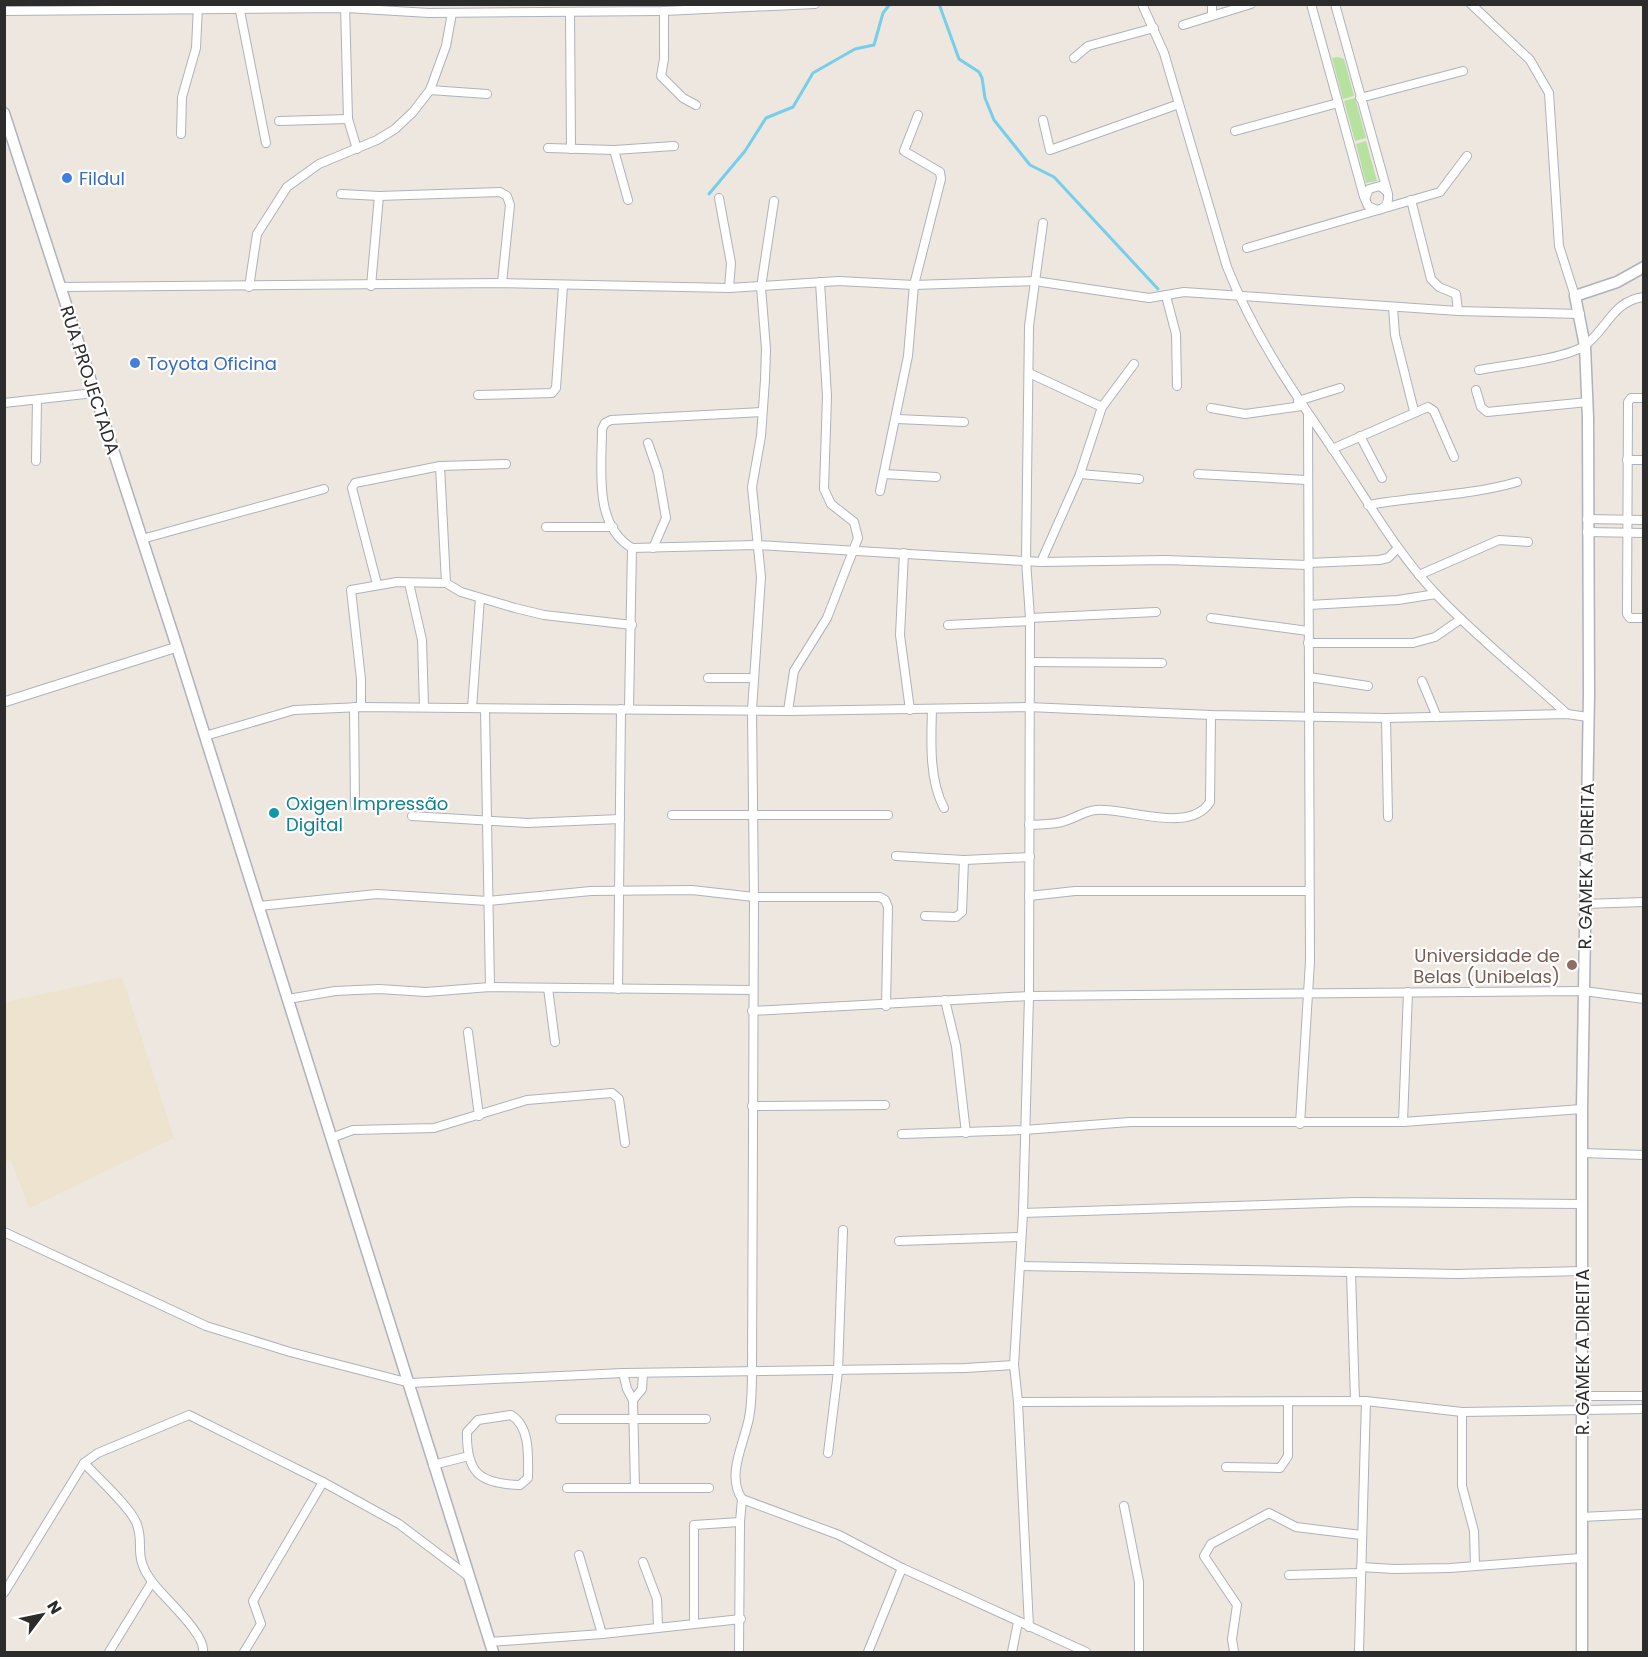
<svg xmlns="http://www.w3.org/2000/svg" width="1648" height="1657" font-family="Poppins,sans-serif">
<rect width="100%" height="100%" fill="#ede7df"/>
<!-- education -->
<polygon fill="#eee3cf" points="122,977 174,1138 29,1208 11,1160 5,1162 5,1002"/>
<!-- green -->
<g fill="#b6e19e">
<polygon points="1338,57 1344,59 1354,96 1343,99 1332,58"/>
<polygon points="1355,98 1366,138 1355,141 1344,101"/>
<polygon points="1366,141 1377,181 1366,183 1356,144"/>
</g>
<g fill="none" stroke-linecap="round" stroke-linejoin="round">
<!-- stream -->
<g stroke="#76ceeb" stroke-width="3">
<polyline points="939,4 959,59 979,72 982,78 985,98 994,120 1030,165 1054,177 1158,289"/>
<polyline points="709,194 745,151 766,118 793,107 813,73 855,49 874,45 883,13 890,4"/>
</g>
<!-- minor casing -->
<g stroke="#afb2bc" stroke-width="10">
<g id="minor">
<path d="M1142,4L1164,53L1227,267C1253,333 1292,390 1332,448C1366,498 1394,549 1435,593C1476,637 1523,673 1567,714"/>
<polyline points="1311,4 1364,197"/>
<path d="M1335,4L1388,194C1389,203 1386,209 1377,210L1368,206L1365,199L1369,189L1380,186L1386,191"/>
<polyline points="1471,4 1530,60 1549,93 1559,246 1575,296"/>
<polyline points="345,5 348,119 357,149"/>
<polyline points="4,11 346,8 429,13 664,11 815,4"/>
<polyline points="240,11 266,143"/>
<polyline points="664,11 664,59 661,76 683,98 696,105"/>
<polyline points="570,12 571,149"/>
<polyline points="1212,15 1212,4"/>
<polyline points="1183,25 1251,4"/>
<polyline points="1074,58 1088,46 1154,28"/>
<polyline points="430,90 487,94"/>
<polyline points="1360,98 1463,71"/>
<polyline points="1043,120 1050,150 1179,104"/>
<polyline points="279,121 348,119"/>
<polyline points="1235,131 1338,103"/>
<polyline points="181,134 182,97 196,48 198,6"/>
<polyline points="548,148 614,150 674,146"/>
<polyline points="614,150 628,200"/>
<polyline points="341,194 379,196 500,192 507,196 510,205 502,283"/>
<polyline points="719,198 731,263 729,288"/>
<polyline points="1411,200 1431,279 1439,287 1456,294 1458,311"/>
<path d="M774,201L761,287L766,349L765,380L761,436L752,487L761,577L752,710L754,897L752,1371C752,1386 752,1402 749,1418C744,1444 726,1475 742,1499L839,1535L902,1568L1086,1652"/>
<polyline points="1247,248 1440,192 1467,156"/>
<polyline points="371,286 379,196"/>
<polyline points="60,287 502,283 729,288 839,281 914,285 1035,281 1149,298 1184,292 1458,311 1580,314"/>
<polyline points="249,287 257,234 287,187 319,164 377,140 395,129 413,112 430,90 446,46 452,13"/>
<polyline points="1166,296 1176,334 1177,386"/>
<polyline points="1393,307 1395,335 1414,411"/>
<path d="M1479,370C1505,365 1564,359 1584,346C1606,331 1613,300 1644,297"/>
<polyline points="1029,373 1102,407"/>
<polyline points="1476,390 1481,407 1487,412 1588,402"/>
<polyline points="478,395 552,393 556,388 563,286"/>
<polyline points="1644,398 1631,398 1628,402 1627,614 1630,618 1644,618"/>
<polyline points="1298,401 1340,388"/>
<polyline points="4,403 94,393"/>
<polyline points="1211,408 1245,414 1302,406"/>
<path d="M762,412L611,420L605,423L602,429C602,468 593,525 632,548L756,545L1041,562L1165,560L1309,565"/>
<polyline points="897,419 964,422"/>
<polyline points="1360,436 1382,478"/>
<polyline points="648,443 658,472 666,518 653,548"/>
<polyline points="1332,449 1428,407 1434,411 1454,457"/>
<polyline points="1627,460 1644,460"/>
<polyline points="36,461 37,400"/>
<polyline points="440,466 446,583"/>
<polyline points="884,474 936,477"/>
<polyline points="1080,474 1139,479"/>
<polyline points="1198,474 1306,480"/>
<polyline points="880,491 908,356 914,285 941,179 940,172 904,151 918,115"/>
<path d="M1368,505C1417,496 1469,496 1517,482"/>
<polyline points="1587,519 1644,520"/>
<polyline points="546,527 613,527"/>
<polyline points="1587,532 1644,533"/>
<polyline points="142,539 324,489"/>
<polyline points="904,553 900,635 910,710"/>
<polyline points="1041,562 1080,474 1102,407 1134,364"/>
<polyline points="1308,563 1379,560 1388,558 1398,548"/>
<polyline points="1419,575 1499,540 1528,542"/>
<polyline points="409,583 422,640 424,707"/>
<polyline points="377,584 352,488 355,483 440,466 506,464"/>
<polyline points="1309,605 1398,600 1436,594"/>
<polyline points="1030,618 1156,612"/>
<polyline points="1211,618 1308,631"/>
<polyline points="948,625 1030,621"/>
<polyline points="1308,643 1413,643 1435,637 1461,619"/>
<polyline points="1030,662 1162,663"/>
<polyline points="1309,677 1368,686"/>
<polyline points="708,678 753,678"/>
<polyline points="1422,681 1437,717"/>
<polyline points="354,707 355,806"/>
<polyline points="361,707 361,679 351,590 397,582 446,583 461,592 515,608 544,615 632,625"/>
<polyline points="472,708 480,598"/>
<polyline points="629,708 632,548"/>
<polyline points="485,709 490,987"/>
<path d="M932,709C931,741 929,780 944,808"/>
<polyline points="788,711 794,671 827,618 858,538 854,522 831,504 824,489 827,396 820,282"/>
<polyline points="1386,718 1388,817"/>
<polyline points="205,736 294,710 361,707 788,711 1028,707 1211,715 1386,718 1567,714 1588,717"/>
<polyline points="672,815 888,815"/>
<polyline points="412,816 527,823 620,819"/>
<path d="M1029,825C1041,824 1054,825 1065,821C1075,818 1085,811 1096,810C1127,807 1189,835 1210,802L1211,715"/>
<polyline points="896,856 964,860 1030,857"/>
<polyline points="1029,896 1075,891 1309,891"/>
<polyline points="1584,904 1644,902"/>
<polyline points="259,906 377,894 488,901 591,891 692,890 754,897 880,897 885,900 888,907 886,1006"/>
<polyline points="925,916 956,917 962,912 964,860"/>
<polyline points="548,988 555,1042"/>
<polyline points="618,989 621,709"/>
<polyline points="288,999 335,991 379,989 426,992 490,987 753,990"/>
<polyline points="945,1000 956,1046 966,1133"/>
<polyline points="752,1011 1029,996 1584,991 1644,999"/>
<polyline points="468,1032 479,1116"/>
<polyline points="752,1106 885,1105"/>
<polyline points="1403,1122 1408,992"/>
<polyline points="1300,1124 1310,961 1308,416"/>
<polyline points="902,1134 1024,1130 1130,1122 1403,1122 1582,1109"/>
<polyline points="331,1138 353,1130 434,1128 527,1100 612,1093 619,1099 625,1143"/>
<polyline points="1582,1153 1644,1155"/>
<polyline points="1023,1213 1356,1202 1582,1204"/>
<polyline points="4,1232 206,1326 290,1352 410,1383 623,1373 965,1368 1014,1365"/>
<polyline points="899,1241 1021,1237"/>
<polyline points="1020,1266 1457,1274 1582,1271"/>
<polyline points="1351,1272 1355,1401"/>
<polyline points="623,1373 627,1389 633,1400 635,1488"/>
<polyline points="1582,1396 1644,1396"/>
<polyline points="633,1400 642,1389 643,1374"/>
<polyline points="1018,1402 1366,1401 1462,1412 1644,1409"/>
<polyline points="1462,1412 1462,1486 1474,1531 1475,1566"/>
<path d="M511,1415C531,1427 528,1458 528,1478L520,1485C481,1484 466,1474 467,1432L478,1420Z"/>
<polyline points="560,1419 706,1419"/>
<polyline points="828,1453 838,1371 843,1230"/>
<path d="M84,1463C97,1477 129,1506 136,1522C146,1545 131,1554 153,1583C164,1598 206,1634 203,1652"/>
<polyline points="433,1465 469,1456"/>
<polyline points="1226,1467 1280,1468 1288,1456 1288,1402"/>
<polyline points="567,1488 709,1488"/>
<polyline points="1124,1506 1139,1582 1139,1652"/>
<polyline points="1581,1517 1644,1514"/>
<polyline points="579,1555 602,1634"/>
<polyline points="643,1562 657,1599 658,1627"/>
<polyline points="1361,1567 1394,1569 1450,1568 1581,1558"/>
<polyline points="1289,1575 1360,1573"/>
<polyline points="4,1593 84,1463 98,1453 189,1415 323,1482 399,1524 468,1576"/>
<polyline points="694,1623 694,1525 740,1522"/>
<polyline points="1029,1627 1018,1402 1014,1365 1023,1213 1029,996 1030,618 1026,560 1029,326 1043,223"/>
<polyline points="490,1642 602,1634 741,1619"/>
<polyline points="109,1652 152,1582"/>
<polyline points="244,1652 261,1624 253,1601 323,1482"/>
<polyline points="739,1652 740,1522 742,1499"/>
<polyline points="868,1652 902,1568"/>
<polyline points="1012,1652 1018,1622"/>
<polyline points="1234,1652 1232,1639 1237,1605 1204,1556 1211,1544 1269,1513 1296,1527 1361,1535"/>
<polyline points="1359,1652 1366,1401"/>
</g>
</g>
<!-- tertiary casing -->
<g stroke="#afb2bc" stroke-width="11">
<polyline id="tertiary" points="4,702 177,647"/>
</g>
<!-- secondary casing -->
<g stroke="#afb2bc" stroke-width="13">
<g id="secondary">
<polyline points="4,113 177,647 493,1652"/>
<polyline points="1582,1652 1582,1109 1589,694 1588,418 1585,346 1575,296 1617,282 1644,267"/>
</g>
</g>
<!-- minor -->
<use href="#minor" stroke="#fff" stroke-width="8"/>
<!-- tertiary -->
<use href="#tertiary" stroke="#fff" stroke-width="9"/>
<!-- secondary -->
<use href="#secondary" stroke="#fff" stroke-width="10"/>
</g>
<!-- markers -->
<g fill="#3f7fe0" stroke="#fff" stroke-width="2">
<circle cx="67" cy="178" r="6"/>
<circle cx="135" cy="363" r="6"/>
</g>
<circle fill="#0f9aa8" stroke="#fff" stroke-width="2" cx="274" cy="813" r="6"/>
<circle fill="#8d6e63" stroke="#fff" stroke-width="2" cx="1572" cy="965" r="6"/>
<g text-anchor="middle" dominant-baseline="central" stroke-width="4.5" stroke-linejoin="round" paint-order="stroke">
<!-- shop labels -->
<g font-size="18" fill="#366cbe" stroke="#fff" text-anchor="start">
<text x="79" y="178">Fildul</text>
<text x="147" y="363">Toyota Oficina</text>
</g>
<!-- street labels -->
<g font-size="18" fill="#2c2c2c" stroke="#fff">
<text transform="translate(90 380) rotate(72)">RUA PROJECTADA</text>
<text transform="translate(1586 866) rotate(-89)">R. GAMEK A DIREITA</text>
<text transform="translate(1582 1352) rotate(-90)">R. GAMEK A DIREITA</text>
</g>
<!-- culture labels -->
<g font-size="18" fill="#0d838f" stroke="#fff" text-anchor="start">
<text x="286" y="803">Oxigen Impressão<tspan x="286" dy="21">Digital</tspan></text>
</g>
<!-- education labels -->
<g font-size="18" fill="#785e54" stroke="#fff" text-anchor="end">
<text x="1560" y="955">Universidade de<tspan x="1560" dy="21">Belas (Unibelas)</tspan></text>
</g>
</g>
<!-- border -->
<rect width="1648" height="1657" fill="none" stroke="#2c2c2c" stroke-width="12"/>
<!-- north arrow -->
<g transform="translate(42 1615) rotate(58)" stroke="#ffffff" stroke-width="4.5" paint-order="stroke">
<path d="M0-4.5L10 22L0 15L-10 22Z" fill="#2c2c2c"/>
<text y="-9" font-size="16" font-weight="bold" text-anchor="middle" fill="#2c2c2c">N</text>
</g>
</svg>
